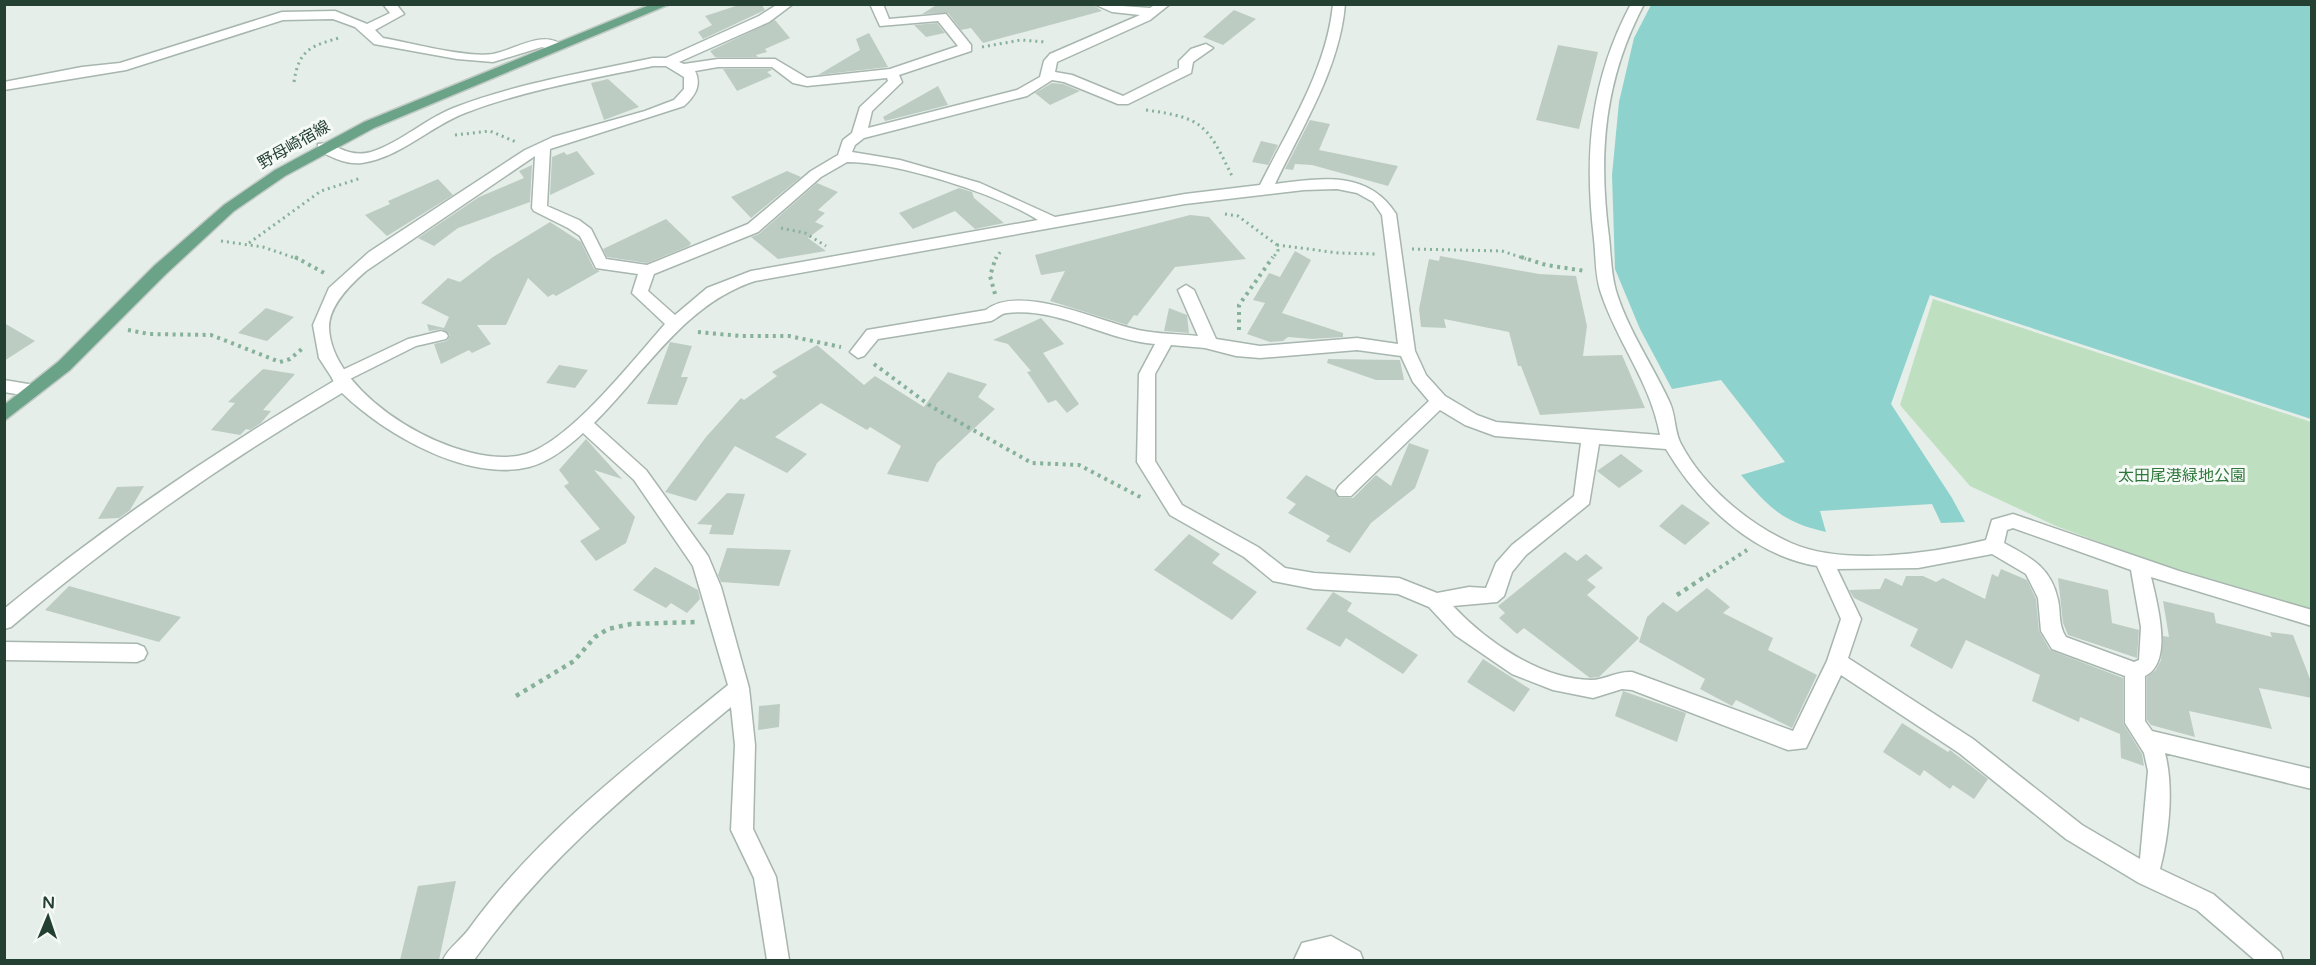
<svg xmlns="http://www.w3.org/2000/svg" width="2316" height="965" font-family="'Varela Round','Noto Sans JP',sans-serif">
<rect width="100%" height="100%" fill="#e5eee8"/>
<!-- green -->
<polygon fill="#bedfc0" points="1933,299 2311,422 2311,609 2154,562 2056,526 1970,486 1900,405"/>
<!-- water -->
<path fill="#8ed2cd" d="M1651,5H2311V419L1930,295L1891,404L1952,498L1965,522L1941,523L1932,504L1820,511L1826,532C1782,522 1770,508 1741,475L1785,462L1721,380L1672,389L1640,329L1615,269L1612,175L1619,102L1634,38Z"/>
<!-- building -->
<g fill="#bdccc3">
<polygon points="742,4 761,4 765,10 703,39 698,32 712,25 705,16"/>
<polygon points="938,4 1092,4 1102,11 983,43 971,28 961,30 948,13 922,14"/>
<polygon points="1234,10 1256,19 1223,45 1203,37"/>
<polygon points="775,20 790,38 765,49 767,52 756,55 758,57 715,57 710,51"/>
<polygon points="937,23 945,33 926,37 914,25"/>
<polygon points="869,33 888,67 818,75 860,50 856,39"/>
<polygon points="1558,45 1598,52 1579,129 1536,120"/>
<polygon points="723,69 771,69 772,70 767,72 772,76 737,91"/>
<polygon points="608,79 639,107 604,120 591,83"/>
<polygon points="1052,83 1063,84 1080,91 1050,105 1035,93"/>
<polygon points="938,86 948,105 885,121 883,117"/>
<polygon points="1310,120 1330,124 1319,150 1398,166 1388,186 1312,165 1295,164 1293,170 1285,169"/>
<polygon points="1261,141 1278,145 1268,165 1252,162"/>
<polygon points="577,151 595,174 550,195 552,157 564,152 567,155"/>
<polygon points="532,165 530,202 458,228 434,246 418,238 479,197 524,178 519,171"/>
<polygon points="787,171 801,177 751,218 731,197"/>
<polygon points="438,179 453,195 387,236 365,215 390,204 388,201"/>
<polygon points="817,183 838,192 818,210 825,213 815,222 824,226 808,238 826,251 778,259 751,237 759,234"/>
<polygon points="959,188 972,192 974,198 1004,223 975,229 955,211 913,229 899,213"/>
<polygon points="1190,215 1209,217 1246,259 1175,267 1137,316 1134,315 1127,325 1050,301 1065,271 1041,275 1035,255"/>
<polygon points="666,219 691,243 689,246 647,263 607,257 603,249"/>
<polygon points="550,222 581,242 594,269 600,271 556,296 553,294 548,297 528,278 506,325 477,325 491,344 472,353 469,350 441,364 434,344 447,341 450,335 442,329 429,331 427,324 444,328 449,317 421,303 448,278 460,282 493,257"/>
<polygon points="1295,251 1311,260 1282,313 1343,333 1343,337 1312,339 1288,337 1283,341 1270,342 1247,334 1265,303 1253,300 1269,273 1280,277"/>
<polygon points="1440,256 1539,274 1576,276 1587,326 1583,356 1622,355 1645,408 1540,415 1521,366 1518,366 1509,332 1444,319 1446,328 1421,327 1419,309 1429,259 1439,261"/>
<polygon points="266,308 294,317 267,341 238,333"/>
<polygon points="1169,308 1187,315 1189,333 1164,331"/>
<polygon points="1041,318 1064,344 1043,353 1079,404 1067,413 1056,400 1048,403 1027,372 1031,371 1008,344 993,340"/>
<polygon points="4,323 35,341 4,361"/>
<polygon points="670,342 692,346 681,377 688,377 677,405 647,404"/>
<polygon points="817,345 864,385 875,376 924,407 948,372 987,384 978,397 995,409 937,463 928,482 887,474 901,446 870,427 867,430 821,403 775,437 807,454 787,473 735,446 696,501 665,492 706,437 741,398 744,400 777,376 772,372"/>
<polygon points="1328,359 1400,360 1404,380 1376,380 1327,363"/>
<polygon points="559,365 588,370 575,388 546,383"/>
<polygon points="263,369 295,374 263,410 271,411 261,423 250,430 246,429 240,435 211,430 235,403 228,402"/>
<polygon points="586,439 622,479 594,470 635,517 626,543 596,561 580,541 600,529 564,486 569,483 559,470"/>
<polygon points="1409,443 1429,450 1415,488 1371,523 1350,553 1326,541 1330,536 1288,513 1296,504 1286,498 1306,475 1334,490 1339,498 1353,498 1376,475 1391,486"/>
<polygon points="1621,454 1643,471 1619,488 1597,471"/>
<polygon points="144,486 130,510 119,518 98,519 117,487"/>
<polygon points="727,493 745,494 733,535 709,534 712,525 697,524"/>
<polygon points="1682,504 1710,523 1685,545 1659,526"/>
<polygon points="1189,534 1220,554 1212,563 1257,592 1232,620 1154,570"/>
<polygon points="727,548 791,550 779,586 721,582 718,575"/>
<polygon points="1565,552 1577,561 1586,554 1603,568 1587,580 1596,587 1587,595 1639,638 1599,677 1590,678 1524,628 1517,634 1499,618 1505,613 1498,606"/>
<polygon points="655,567 698,590 700,599 687,613 671,603 666,608 633,590"/>
<polygon points="2001,569 2027,580 2036,599 2039,631 2050,650 2123,678 2123,723 2142,754 2144,766 2121,758 2120,734 2080,717 2079,722 2032,701 2040,675 1966,640 1952,669 1910,646 1918,629 1854,598 1849,590 1880,589 1885,578 1902,586 1906,576 1923,576 1936,582 1943,578 1985,599 1992,574 1998,577"/>
<polygon points="2058,578 2108,590 2112,623 2139,630 2137,658 2068,635 2063,623"/>
<polygon points="69,586 181,617 159,642 45,610"/>
<polygon points="1707,588 1730,607 1723,613 1773,638 1768,650 1817,675 1792,728 1736,700 1732,706 1700,689 1705,679 1639,642 1647,617 1663,602 1677,612"/>
<polygon points="1333,592 1352,603 1347,611 1418,655 1403,674 1346,638 1340,647 1306,629"/>
<polygon points="2163,601 2214,613 2216,623 2272,637 2270,632 2293,635 2312,684 2312,698 2259,688 2272,729 2189,711 2195,737 2151,725 2147,720 2147,677 2156,670 2161,660 2163,636 2169,637"/>
<polygon points="1483,659 1530,689 1514,712 1467,682"/>
<polygon points="1623,691 1686,713 1677,742 1615,716"/>
<polygon points="780,704 779,727 758,730 759,706"/>
<polygon points="1902,723 1948,752 1950,750 1988,779 1974,799 1953,785 1950,789 1924,770 1920,776 1883,752"/>
<polygon points="456,881 439,960 400,960 418,886"/>
</g>
<g fill="none" stroke-linecap="round" stroke-linejoin="round">
<!-- lane casing -->
<g stroke="#a7b6ae" stroke-width="3">
<polygon id="lane" points="441,331 446,333 448,336 446,339 416,346 344,382 334,382 332,378 334,374 408,339"/>
</g>
<!-- street casing -->
<g stroke="#a7b6ae" stroke-width="3">
<g id="street">
<path d="M383,4H396L404,14L375,30L383,38C412,43 466,58 493,54C515,50 545,28 564,47L557,51L542,47L493,62L457,59L374,44L355,27L333,19L283,20L126,70L4,90V82L82,67L120,63L282,12L335,11L367,24L390,13Z"/>
<path d="M778,4H793L769,22L679,62L684,64L718,59H775L807,78L890,69L958,46L938,21L880,26L870,4H883L889,19L946,14L971,45V51L899,75L902,82L872,111L868,128L1017,90L1040,77L1044,61L1050,54L1140,15L1112,12L1094,4L1150,8L1156,4H1170L1150,20L1057,62L1055,72L1072,75L1123,96L1179,68V61L1191,49L1206,44L1213,48L1193,62L1191,73L1128,104H1118L1064,82L1052,80L1027,96L864,138L855,145L852,152L900,160L980,183L1055,217L1185,194L1260,185C1288,129 1327,69 1333,4H1345C1340,68 1302,127 1275,184C1321,178 1368,170 1396,214L1415,351L1426,375L1445,396L1477,415L1496,422L1660,435C1650,381 1618,344 1601,293C1595,276 1596,257 1594,239C1584,154 1590,81 1631,4H1644C1604,80 1598,154 1609,237C1611,255 1611,274 1616,291C1628,330 1652,364 1669,401C1676,415 1674,431 1681,444C1703,486 1748,524 1791,543C1843,566 1930,554 1986,540L1992,520L2013,514L2179,571L2312,610V626L2151,577C2157,602 2174,663 2145,676V721L2152,731L2312,769V789L2165,753C2174,788 2169,835 2160,869L2213,894L2280,952L2283,960H2255L2197,910L2139,883L2066,839L1959,753L1841,675L1806,748L1788,750L1632,690L1622,689L1593,698L1553,690L1512,674L1455,635L1429,607L1398,594L1314,589L1273,581L1244,557L1170,515L1137,462L1139,374L1155,344C1104,340 1059,307 1007,313C1001,313 997,319 991,321L878,339L864,356L858,358L850,352L867,330L986,310C1020,283 1100,322 1138,330C1157,334 1179,334 1198,336L1178,290L1186,285L1194,290L1216,339L1260,346L1357,338L1398,344L1382,215L1373,202L1357,193L1337,189L1304,190L1185,204L755,281C684,304 645,373 594,423L646,470L708,556L721,587L749,688L755,745L753,829L776,877L789,960H767L754,878L731,830L735,745L731,707C634,788 548,856 474,960H443C448,948 461,940 469,929C539,832 636,760 728,685L693,566L634,480L583,433C568,447 549,462 529,467C466,482 385,434 342,393C226,461 113,540 11,627L4,629V609C105,526 222,447 334,381L319,358L313,325L329,288L369,252L525,150L553,137L645,111L674,100L684,89V77L666,66H653C590,79 525,90 465,113C429,127 401,157 362,163C346,165 331,157 318,150V144C334,140 346,159 371,152C402,142 426,118 456,107C519,83 587,72 653,58H666L759,16ZM718,67H772L793,83L807,86L887,78L888,81L860,107L852,133L843,140L838,155L811,171L748,224L647,265L606,259L591,229L579,220L547,206L550,149L684,106C695,96 702,85 695,71ZM535,156L532,208L534,211L568,228L580,236L596,268L638,274L632,293L665,324C633,360 571,440 526,454C462,473 330,397 329,327C329,305 351,284 366,271ZM847,162C897,162 995,193 1038,220L751,271L707,288L675,315L648,291L654,274L758,232L821,177ZM1171,345L1205,348L1236,356L1260,358L1357,350L1401,356L1413,382L1429,401L1339,486L1336,491L1339,496H1351L1440,410L1465,425L1495,436L1581,443L1574,496L1512,545L1496,563L1486,588L1469,587L1437,593L1399,578L1314,573L1285,568L1258,547L1182,505L1155,461V374ZM1599,444L1666,449C1698,503 1752,555 1817,566L1841,619L1827,661L1793,731L1632,672C1617,671 1605,680 1591,680C1540,679 1487,642 1453,606L1497,602L1504,596L1512,572L1526,555L1589,504ZM2013,528L2131,570L2141,627L2139,660L2134,662L2066,637C2058,625 2061,613 2058,600C2051,567 2030,557 2004,543L2007,530ZM1992,554L2026,574L2038,598L2041,631L2052,649L2125,676V723L2144,753L2148,771L2140,859L2082,825L1973,739L1848,658L1861,619L1837,569L1918,568Z"/>
<polygon points="4,380 34,385 42,391 34,397 4,392"/>
<polygon points="4,642 137,644 144,647 147,653 144,659 137,662 4,660"/>
<polygon points="1331,936 1360,952 1363,960 1294,960 1302,943"/>
</g>
</g>
<!-- primary casing -->
<g stroke="#c2cac6" stroke-width="3">
<polygon id="primary" points="652,4 670,4 374,128 285,176 234,211 166,274 70,370 4,421 4,405 58,362 154,266 224,205 275,170 364,122"/>
</g>
<!-- path-far2 -->
<g stroke="#86b19a" stroke-width="3" stroke-dasharray="2 4" stroke-linecap="butt">
<polyline points="982,47 1021,40 1045,42"/>
<path d="M294,82C299,48 312,46 342,37"/>
<path d="M1146,110C1204,118 1207,125 1232,176"/>
<polyline points="455,135 490,131 516,142"/>
<polyline points="1225,214 1238,216 1277,245 1278,251 1272,259"/>
<polyline points="781,228 805,233 826,246"/>
<polyline points="221,241 263,247 298,259"/>
<polyline points="249,243 321,191 361,178"/>
<polyline points="1277,245 1339,253 1375,254"/>
<polyline points="1412,249 1502,251 1526,259"/>
<polyline points="996,259 1002,249"/>
</g>
<!-- path-far1 -->
<g stroke="#86b19a" stroke-width="4" stroke-dasharray="3 4.5" stroke-linecap="butt">
<polyline points="295,257 326,274"/>
<polyline points="1521,257 1546,265 1585,271"/>
<polyline points="995,294 990,276 996,257"/>
<polyline points="128,330 149,334 211,335 280,362 290,359 303,348"/>
<polyline points="1239,330 1239,305 1273,257"/>
<polyline points="698,332 740,336 789,336 841,347"/>
<polyline points="874,364 932,407 1032,463 1079,465 1144,499"/>
<polyline points="1707,576 1747,550"/>
</g>
<!-- path -->
<g stroke="#86b19a" stroke-width="4.5" stroke-dasharray="4 5" stroke-linecap="butt">
<polyline points="1677,595 1709,574"/>
<polyline points="516,696 574,661 595,637 608,629 631,624 695,622"/>
</g>
<!-- lane -->
<use href="#lane" fill="#fff" fill-rule="evenodd"/>
<!-- street -->
<use href="#street" fill="#fff" fill-rule="evenodd"/>
<!-- primary -->
<use href="#primary" fill="#6aa387" fill-rule="evenodd"/>
</g>
<g text-anchor="middle" dominant-baseline="central" stroke-width="6" stroke-linejoin="round" paint-order="stroke">
<!-- street labels -->
<g font-size="16" fill="#244032" stroke="#f6faf7">
<text transform="translate(294 145) rotate(-30)">野母崎宿線</text>
</g>
<!-- park labels -->
<g font-size="16" fill="#2e773a" stroke="#f6faf7">
<text x="2182" y="476">太田尾港緑地公園</text>
</g>
</g>
<!-- border -->
<rect width="2316" height="965" fill="none" stroke="#244032" stroke-width="12"/>
<!-- north arrow -->
<g transform="translate(48 917) rotate(2)" stroke="#f6faf7" stroke-width="4.5" paint-order="stroke">
<path d="M0-4.5L10 22L0 15L-10 22Z" fill="#244032"/>
<text y="-9" font-size="16" font-weight="bold" text-anchor="middle" fill="#244032">N</text>
</g>
</svg>
